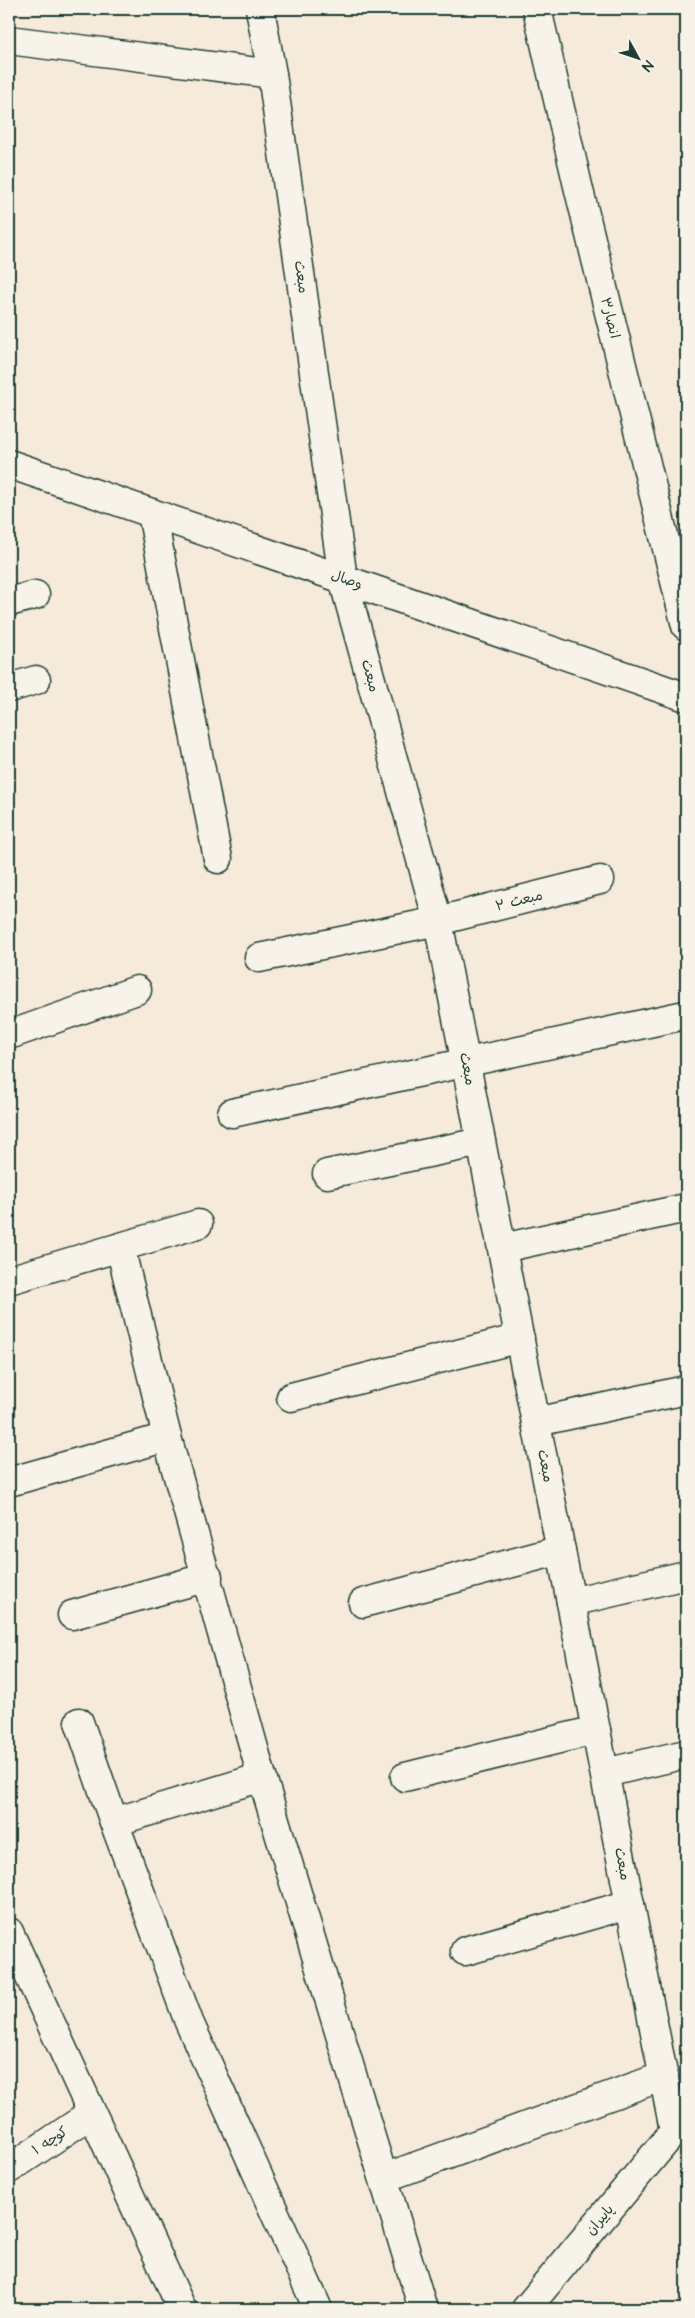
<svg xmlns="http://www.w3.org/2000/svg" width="695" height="2318" font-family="'Architects Daughter','Playpen Sans Arabic',sans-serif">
<rect width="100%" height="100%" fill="#f6eada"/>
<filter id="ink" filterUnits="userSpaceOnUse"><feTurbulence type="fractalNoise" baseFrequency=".02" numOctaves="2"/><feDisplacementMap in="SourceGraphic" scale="10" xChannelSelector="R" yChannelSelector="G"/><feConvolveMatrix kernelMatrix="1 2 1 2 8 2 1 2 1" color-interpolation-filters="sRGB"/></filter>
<g filter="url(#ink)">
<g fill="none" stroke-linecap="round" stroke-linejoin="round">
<!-- minor casing -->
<g stroke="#1f3d34" stroke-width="31">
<g id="minor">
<polyline points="260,9 272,74 343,579 438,921 674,2130"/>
<polyline points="537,9 578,186 686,626"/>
<polyline points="9,40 272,74"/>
<polyline points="9,464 686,697"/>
<polyline points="152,513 218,859"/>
<polyline points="9,602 35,595"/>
<polyline points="9,688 36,680"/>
<polyline points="259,958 438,921 600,880"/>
<polyline points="9,1035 137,990"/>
<polyline points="232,1113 685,1015"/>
<polyline points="327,1174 481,1142"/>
<polyline points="120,1247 167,1437 262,1777 423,2309"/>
<polyline points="502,1248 686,1208"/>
<polyline points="9,1280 198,1224"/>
<polyline points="291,1397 520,1338"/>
<polyline points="536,1422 686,1390"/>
<polyline points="9,1482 167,1437"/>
<polyline points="571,1602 686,1575"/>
<polyline points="363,1603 561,1550"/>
<polyline points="72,1615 208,1577"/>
<polyline points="79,1722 114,1822 189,2022 318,2309"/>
<polyline points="605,1773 686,1754"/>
<polyline points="405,1777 596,1730"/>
<polyline points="114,1822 262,1777"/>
<polyline points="9,1932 182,2309"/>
<polyline points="465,1951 630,1904"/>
<polyline points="9,2169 91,2114"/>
<polyline points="384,2178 664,2076"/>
<polyline points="526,2309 686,2117"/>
</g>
</g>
<!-- minor -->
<use href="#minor" stroke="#f7f3e8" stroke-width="28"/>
</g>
</g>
<g text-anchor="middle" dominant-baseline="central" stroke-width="4.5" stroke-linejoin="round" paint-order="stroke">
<!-- street labels -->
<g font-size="14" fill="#1f3d34" stroke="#f7f3e8">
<text transform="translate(301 277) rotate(82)">مبعث</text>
<text transform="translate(610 318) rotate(76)">انصار۳</text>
<text transform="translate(347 580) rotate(19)">وصال</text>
<text transform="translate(370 676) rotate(75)">مبعث</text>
<text transform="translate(519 901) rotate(-14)">مبعث ۲</text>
<text transform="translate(467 1069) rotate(79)">مبعث</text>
<text transform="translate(545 1466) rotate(79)">مبعث</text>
<text transform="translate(622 1864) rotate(79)">مبعث</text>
<text transform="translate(50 2141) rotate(-33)">کوچه ۱</text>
<text transform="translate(600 2220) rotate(-50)">پاییران</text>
</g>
</g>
<!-- margin -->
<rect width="695" height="2318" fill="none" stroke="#f7f3e8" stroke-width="30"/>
<rect x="15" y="15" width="665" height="2288" fill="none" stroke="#1f3d34" stroke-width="2" filter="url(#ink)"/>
<!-- north arrow -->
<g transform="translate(638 58) rotate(130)" stroke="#f7f3e8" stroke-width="4" paint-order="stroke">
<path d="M0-4L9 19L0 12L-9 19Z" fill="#1f3d34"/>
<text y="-8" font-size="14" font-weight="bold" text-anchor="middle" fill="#1f3d34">N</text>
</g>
</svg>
